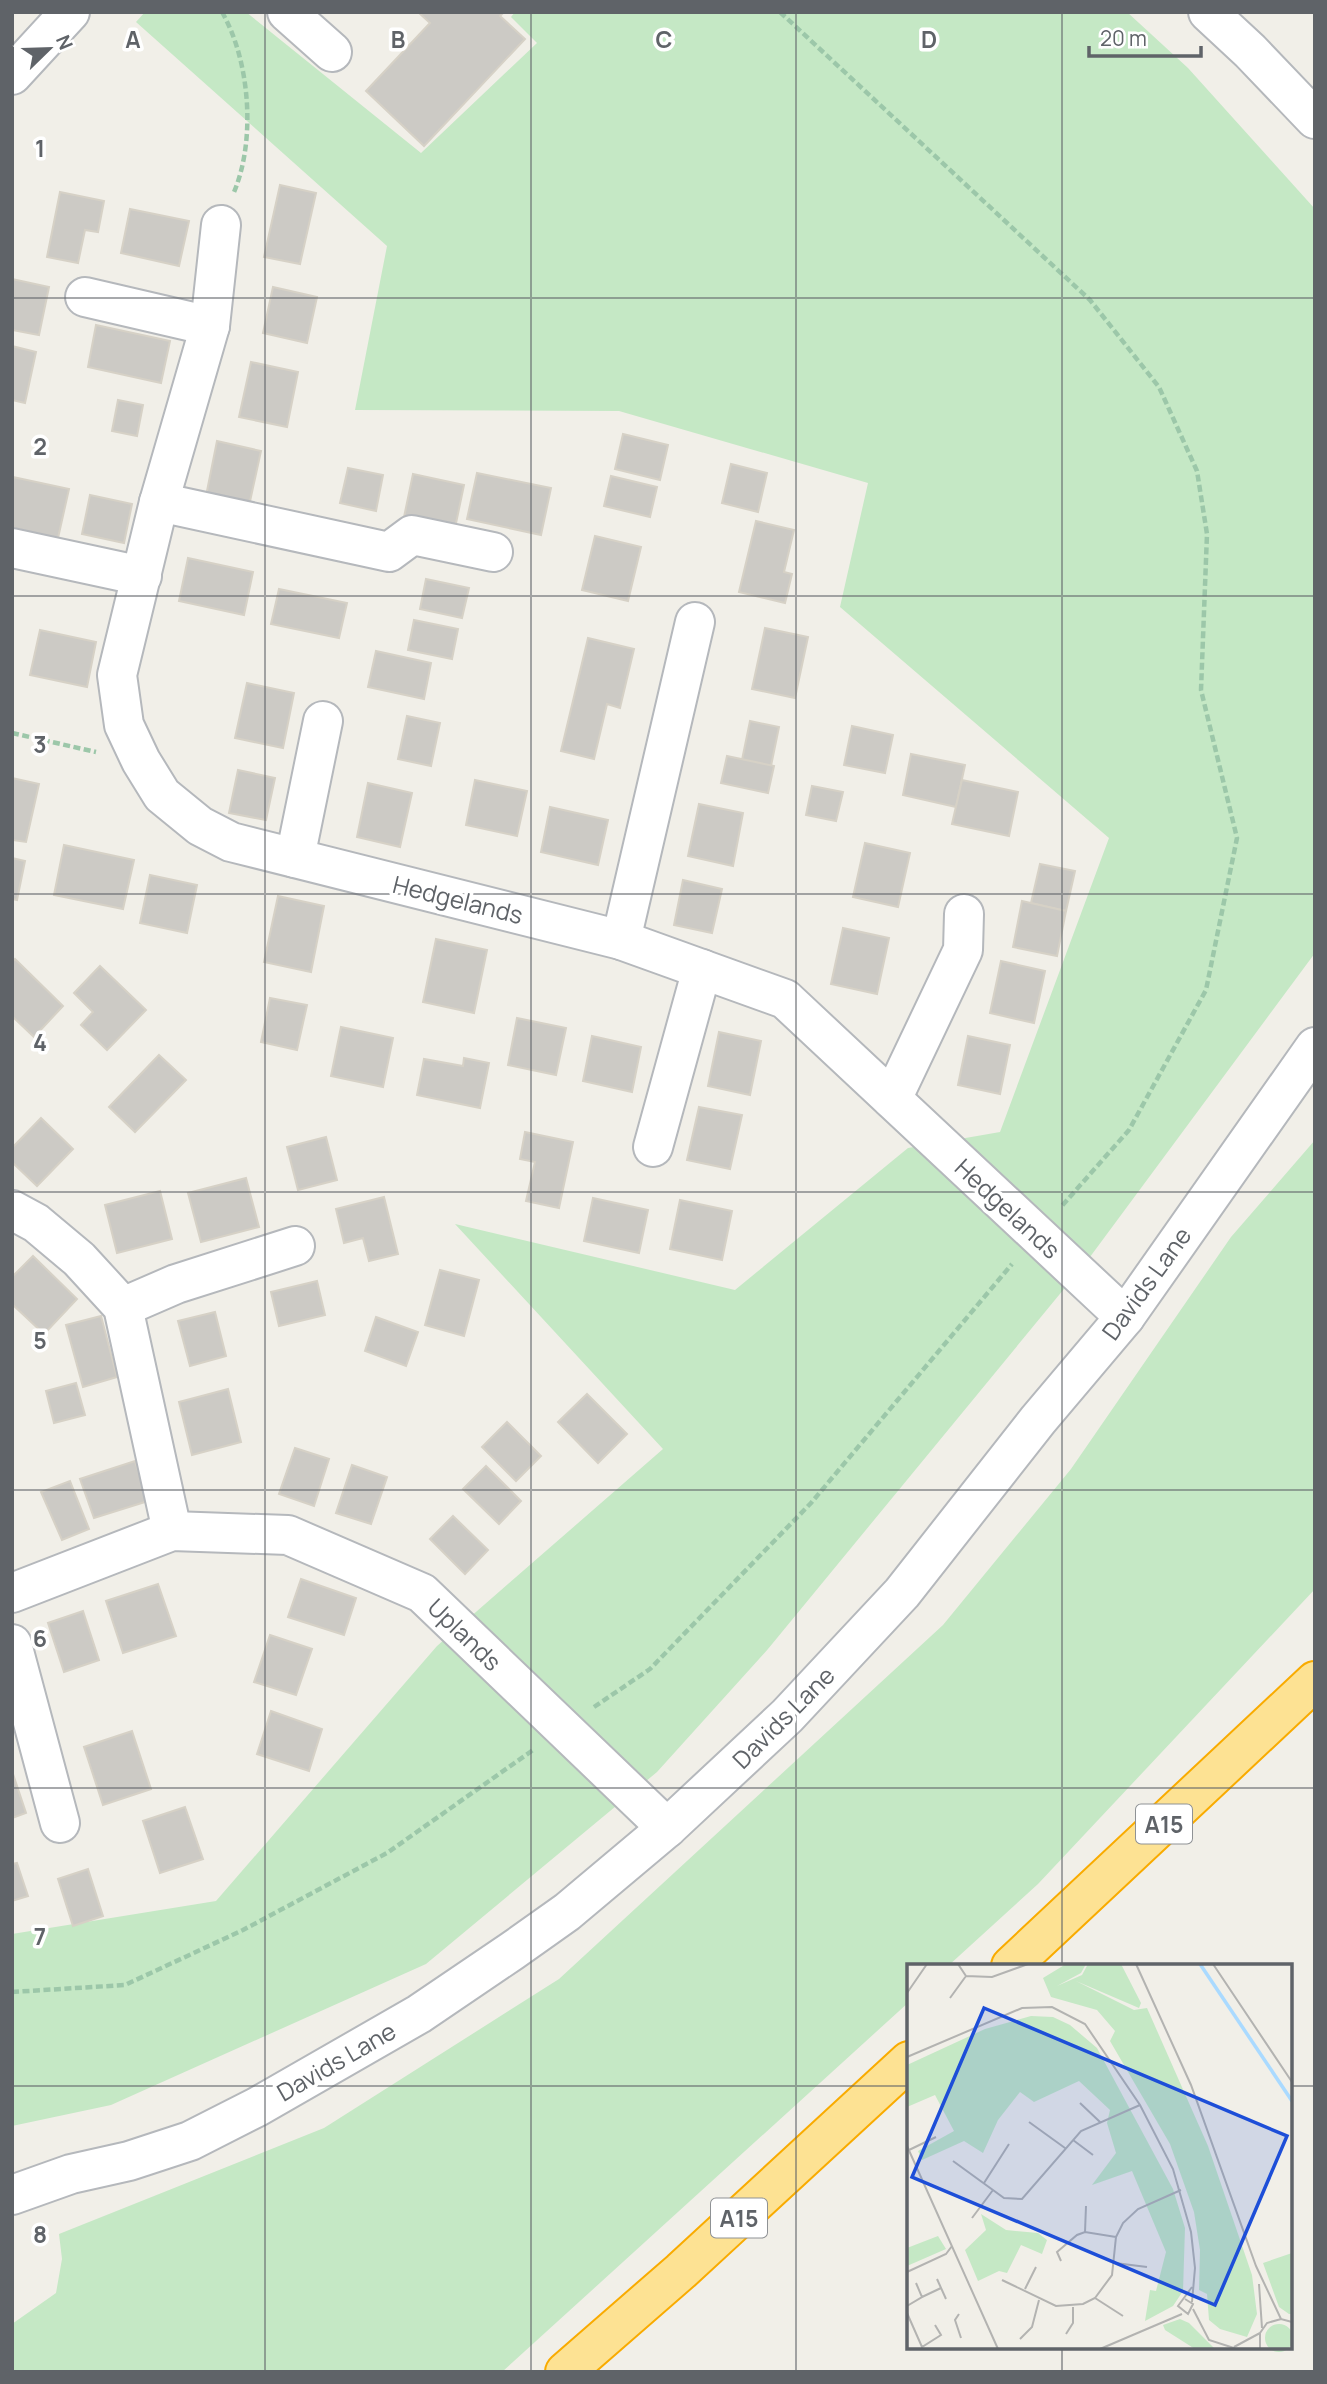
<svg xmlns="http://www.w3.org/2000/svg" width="1327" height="2384" font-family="Manrope,sans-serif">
<rect width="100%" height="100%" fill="#f1efe8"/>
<!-- green -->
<g fill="#c5e8c5">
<polygon points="145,12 246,12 421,153 537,43 511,17 515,12 1127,12 1188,68 1315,209 1315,953 1087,1261 768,1649 657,1772 426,1964 111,2105 12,2126 12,1934 216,1901 437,1646 663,1449 455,1224 735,1290 908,1148 1000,1132 1109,838 840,607 868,483 619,411 355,410 387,246 136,22"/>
<polygon points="1315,1140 1315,1589 1038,1884 948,1966 909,1966 909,2002 502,2372 12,2372 12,2324 56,2293 62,2259 59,2234 324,2128 559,1979 943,1625 1071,1469 1231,1237"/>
</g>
<!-- building -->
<g fill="#cccac5" stroke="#d6d1c6" stroke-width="2">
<polygon points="418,12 504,12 500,16 525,39 424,146 366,91 430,23"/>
<polygon points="280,185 316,193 300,264 264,257"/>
<polygon points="60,192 104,201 98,232 85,230 78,263 47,257"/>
<polygon points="130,209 189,221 179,266 121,253"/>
<polygon points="12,279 49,287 39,335 12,330"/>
<polygon points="273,287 317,297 307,343 263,333"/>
<polygon points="96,325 170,341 161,383 88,367"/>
<polygon points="12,346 36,352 25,403 12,400"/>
<polygon points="251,362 298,372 287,427 239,417"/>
<polygon points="118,400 143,405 137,436 112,431"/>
<polygon points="623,434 668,445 660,480 615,469"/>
<polygon points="217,441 261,451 249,506 206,496"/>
<polygon points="731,464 767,473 758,512 722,503"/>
<polygon points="348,468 383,475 376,511 340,503"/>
<polygon points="477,473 551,488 541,535 467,519"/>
<polygon points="413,474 464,485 455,528 404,517"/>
<polygon points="611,476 657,487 650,517 604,506"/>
<polygon points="13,477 69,489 58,538 12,528"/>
<polygon points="90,495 132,504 124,543 82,534"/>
<polygon points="756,521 794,530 784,572 792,574 785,603 739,592"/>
<polygon points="595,536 641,547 628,601 582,590"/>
<polygon points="188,558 253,572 244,615 179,601"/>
<polygon points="426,579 469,588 462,618 420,609"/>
<polygon points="279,589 347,603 339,638 271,624"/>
<polygon points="414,620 458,629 452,659 408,650"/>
<polygon points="765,628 808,637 795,698 752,689"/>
<polygon points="40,630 96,642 87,687 30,675"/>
<polygon points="588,638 634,649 620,708 607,704 594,759 561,751"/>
<polygon points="376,651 431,663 424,699 368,687"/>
<polygon points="247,683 294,693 283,748 235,738"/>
<polygon points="407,716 440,723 431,766 398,759"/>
<polygon points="750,721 779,727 771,766 742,760"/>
<polygon points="852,726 893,735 885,773 844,765"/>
<polygon points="911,754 965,765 956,807 903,795"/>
<polygon points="727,756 774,766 768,793 721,783"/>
<polygon points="238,770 275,778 266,820 229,813"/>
<polygon points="12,778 39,784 26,842 12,840"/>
<polygon points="475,780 527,791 517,836 466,825"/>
<polygon points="962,780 1018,792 1009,836 952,824"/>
<polygon points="368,783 412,793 400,847 357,837"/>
<polygon points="812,786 843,792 836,821 806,815"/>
<polygon points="699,804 743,813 733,866 688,856"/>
<polygon points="550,807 608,820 598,865 541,852"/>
<polygon points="865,843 910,853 898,907 853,897"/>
<polygon points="64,845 134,860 123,909 54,895"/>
<polygon points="12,858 25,861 17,900 12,899"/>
<polygon points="1040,864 1075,871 1066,911 1031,903"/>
<polygon points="150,875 197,885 187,933 140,923"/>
<polygon points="683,880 722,889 712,933 674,925"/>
<polygon points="278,896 324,906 311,972 264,962"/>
<polygon points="1022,901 1066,911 1057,956 1013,947"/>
<polygon points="843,928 889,938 877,994 831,984"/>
<polygon points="436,939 487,950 474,1013 423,1002"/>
<polygon points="15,959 63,1006 34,1037 12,1016 12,962"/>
<polygon points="1001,961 1045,971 1034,1023 990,1013"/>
<polygon points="100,966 146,1010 107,1050 81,1025 93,1012 74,993"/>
<polygon points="270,998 307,1005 297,1050 261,1042"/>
<polygon points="517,1018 566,1028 556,1075 508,1065"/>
<polygon points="341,1027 393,1038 383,1087 331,1076"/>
<polygon points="719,1032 761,1041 750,1095 708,1086"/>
<polygon points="592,1036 641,1047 632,1092 583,1081"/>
<polygon points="968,1036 1010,1045 1000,1094 958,1085"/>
<polygon points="159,1055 186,1080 135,1132 109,1107"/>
<polygon points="464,1058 489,1063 480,1108 417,1095 424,1059 463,1066"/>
<polygon points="699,1107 742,1115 730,1169 687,1160"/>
<polygon points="41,1118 73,1149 37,1186 12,1162 12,1148"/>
<polygon points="525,1132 573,1142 559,1208 526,1201 535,1162 520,1159"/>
<polygon points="326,1137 337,1180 298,1190 287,1147"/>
<polygon points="246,1178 259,1227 201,1242 188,1193"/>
<polygon points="160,1191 172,1239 117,1253 105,1205"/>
<polygon points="384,1197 398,1254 369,1261 363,1238 344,1243 336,1209"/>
<polygon points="593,1198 648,1210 639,1253 584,1241"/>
<polygon points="680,1200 732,1211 722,1260 670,1249"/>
<polygon points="33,1256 77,1299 44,1334 12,1304 12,1277"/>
<polygon points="440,1270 479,1280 464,1336 425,1325"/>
<polygon points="317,1281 325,1315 279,1326 271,1292"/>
<polygon points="215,1312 226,1356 190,1366 178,1321"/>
<polygon points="101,1316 117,1377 83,1387 66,1325"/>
<polygon points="376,1317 418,1332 406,1366 365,1351"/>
<polygon points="76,1383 85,1415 54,1423 46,1391"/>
<polygon points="228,1389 241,1442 192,1455 179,1402"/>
<polygon points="587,1394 627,1434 598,1463 558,1422"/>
<polygon points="507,1422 541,1456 516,1481 482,1447"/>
<polygon points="295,1448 329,1459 314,1506 279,1494"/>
<polygon points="135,1461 148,1501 94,1518 80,1479"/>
<polygon points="352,1465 387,1477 371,1524 336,1513"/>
<polygon points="486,1466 521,1501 499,1524 463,1489"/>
<polygon points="70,1481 89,1529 62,1540 41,1492"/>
<polygon points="453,1516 488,1550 465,1574 430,1539"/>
<polygon points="301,1579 356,1598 344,1635 288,1617"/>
<polygon points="158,1584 176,1636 123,1653 106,1601"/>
<polygon points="83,1611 99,1660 64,1672 48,1623"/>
<polygon points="270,1635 312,1649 296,1695 254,1682"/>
<polygon points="271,1711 322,1729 309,1771 257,1754"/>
<polygon points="132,1731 151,1789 103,1805 84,1747"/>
<polygon points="12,1771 26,1813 12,1818"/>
<polygon points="185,1807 203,1859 160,1873 143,1821"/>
<polygon points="17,1863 28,1896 12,1901 12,1864"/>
<polygon points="88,1869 103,1916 73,1926 58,1879"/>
</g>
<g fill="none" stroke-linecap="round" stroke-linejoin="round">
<!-- minor casing -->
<g stroke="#b5b8bc" stroke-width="42">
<g id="minor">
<polyline points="287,12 332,52"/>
<polyline points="1208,12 1250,51 1315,119"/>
<polyline points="12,75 70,12"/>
<polyline points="221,225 210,326 159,502 117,675 124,725 141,761 162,795 200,826 231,842 621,940 785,999 1125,1317"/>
<polyline points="85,297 210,326"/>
<polyline points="159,502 389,552 412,535 493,552"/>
<polyline points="12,548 142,576"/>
<polyline points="295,858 323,721"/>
<polyline points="621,940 695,622"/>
<polyline points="892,1099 963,950 964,914"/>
<polyline points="653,1147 702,969"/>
<polyline points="12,1210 36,1223 79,1259 123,1307 172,1531"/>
<polyline points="123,1307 176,1284 295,1246"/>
<polyline points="12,1593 172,1531 288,1535 422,1593 667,1828"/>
<polyline points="12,1644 60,1823"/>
<polyline points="12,2195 71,2174 129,2161 190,2141 257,2107 419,2014 512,1951 567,1912 667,1828 787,1716 902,1593 1038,1420 1125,1317 1315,1047"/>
</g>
</g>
<!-- highway casing -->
<g stroke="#f9ab00" stroke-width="42">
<g id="highway">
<polyline points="1011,1966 1315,1681"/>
<polyline points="565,2372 681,2271 909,2061"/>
</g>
</g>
<!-- path -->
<g stroke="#9cc7a9" stroke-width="4.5" stroke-dasharray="7 3.5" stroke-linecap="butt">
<path d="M222,12C250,61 256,140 234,192"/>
<polyline points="780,12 1090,300 1159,387 1197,471 1207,534 1201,690 1237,838 1206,990 1129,1130 1061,1207"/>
<polyline points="12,733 96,752"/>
<polyline points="594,1707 650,1669 811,1503 1012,1264"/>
<polyline points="12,1992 125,1985 243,1930 387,1853 533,1750"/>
</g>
<!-- minor -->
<use href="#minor" stroke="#fff" stroke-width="38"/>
<!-- highway -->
<use href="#highway" stroke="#fde293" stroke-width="38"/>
</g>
<!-- grid -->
<path fill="none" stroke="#5f6368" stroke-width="2" stroke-opacity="0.55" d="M265,12V2372M531,12V2372M796,12V2372M1062,12V1966M12,298H1315M12,596H1315M12,894H1315M12,1192H1315M12,1490H1315M12,1788H1315M12,2086H909M1290,2086H1315M1062,2347V2372"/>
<g text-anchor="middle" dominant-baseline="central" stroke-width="7" stroke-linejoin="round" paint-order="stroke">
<!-- shield labels -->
<g fill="#fff" stroke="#8f9295" stroke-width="2">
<rect x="1136" y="1804.5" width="56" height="39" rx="5"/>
<rect x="711" y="2198.5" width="56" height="39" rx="5"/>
</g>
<g font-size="23" font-weight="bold" fill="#5f6368">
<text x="1164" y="1824">A15</text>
<text x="739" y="2218">A15</text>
</g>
<!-- street labels -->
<g font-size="24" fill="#5f6368" stroke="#fff">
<text transform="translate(458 899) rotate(14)">Hedgelands</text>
<text transform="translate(1008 1208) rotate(43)">Hedgelands</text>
<text transform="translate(1146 1283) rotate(-54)">Davids Lane</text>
<text transform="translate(465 1634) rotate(44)">Uplands</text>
<text transform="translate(783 1717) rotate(-45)">Davids Lane</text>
<text transform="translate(336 2061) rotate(-30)">Davids Lane</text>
</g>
</g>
<!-- overview -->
<g transform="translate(907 1964)">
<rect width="385" height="385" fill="#f1efe8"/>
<path d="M159,0H179L174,9L150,22L175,11L181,0H214L234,39L232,44L169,17L227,46L240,44L301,182L345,311L350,350L340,373L313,365L302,356L300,330L292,326L293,286L287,248L263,180L203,77L208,67L190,46L144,33L136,14ZM124,52L146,53L163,61L190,84L266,225L278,264L276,327L266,342L238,357L243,326L249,327L259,288L225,207L185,221L209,189L200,159L203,146L172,117L127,138L113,128L91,156L76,189L57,177L15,196L11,187L47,167L28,131L0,143V101L78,65ZM74,250L99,266L131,269L140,276L135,290L114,281L100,309L92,307L71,317L58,286L79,266ZM31,272L39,285L0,302V284ZM385,289V350H382L372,343L356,299ZM273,355L282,359L308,385H288L258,366L256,361ZM358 374a14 14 0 1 1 28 0a14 14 0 1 1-28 0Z" fill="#c5e8c5"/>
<path fill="none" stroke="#aadaff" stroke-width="3.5" d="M293,0L385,137"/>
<path fill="none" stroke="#b3b3b1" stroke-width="2" d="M51,0L59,12L85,13L121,0M229,0L284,121L349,302L374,355M306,0L385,118M0,29L20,0M43,34L59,12M0,93L115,44L145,43L178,60L233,141L266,205L284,268L288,304L285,338M173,139L193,158M122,158L158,184M166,176L186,191M0,182L91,385M2,186L29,173M46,197L97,234L115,235L174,167L233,141M77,219L102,180M65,254L86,226M178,268L179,242M154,297L150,288L170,271L178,268L209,273M208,299L240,303M0,308L39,290L45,282M30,315L39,335M95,316L149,342L176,340L188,334L205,311L209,273L216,259L231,245L274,226M352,320L355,364M118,325L129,303M15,333L34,324M188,334L216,352M278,335L286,340L281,350L271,342L285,323M0,342L15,333L9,319M286,345L302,376L330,385M0,349L15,383L34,371L28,361M52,350L48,356L54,374M159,370L166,359V343M113,375L125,363L132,336M327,383L353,369M193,385L275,350M353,385V369L360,359L374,355L385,358"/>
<path fill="#1d4ed8" fill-opacity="0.15" stroke="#1d4ed8" stroke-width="3.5" d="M77,44L380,172L308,341L5,213Z"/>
<rect width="385" height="385" fill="none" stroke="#5f6368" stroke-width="3.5"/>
</g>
<g font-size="23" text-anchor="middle" font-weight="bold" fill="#5f6368" stroke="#fff" stroke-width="7" stroke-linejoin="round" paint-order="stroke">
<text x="133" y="48">A</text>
<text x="398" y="48">B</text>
<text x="664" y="48">C</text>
<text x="929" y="48">D</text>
<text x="40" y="157">1</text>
<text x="40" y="455">2</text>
<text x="40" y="753">3</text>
<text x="40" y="1051">4</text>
<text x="40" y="1349">5</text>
<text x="40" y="1647">6</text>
<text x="40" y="1945">7</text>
<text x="40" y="2243">8</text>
</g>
<!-- border -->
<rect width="1327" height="2384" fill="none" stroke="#5f6368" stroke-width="28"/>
<!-- north arrow -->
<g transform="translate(49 49) rotate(67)" stroke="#ffffff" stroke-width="5" paint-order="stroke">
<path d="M0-5L12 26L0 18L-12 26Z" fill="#5f6368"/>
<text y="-10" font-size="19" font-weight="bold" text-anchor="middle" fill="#5f6368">N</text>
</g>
<!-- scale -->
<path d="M1089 46v10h112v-10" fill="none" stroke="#5f6368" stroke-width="3.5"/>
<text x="1100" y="46" font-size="21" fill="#5f6368" stroke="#ffffff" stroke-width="5" paint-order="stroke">20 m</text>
</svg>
